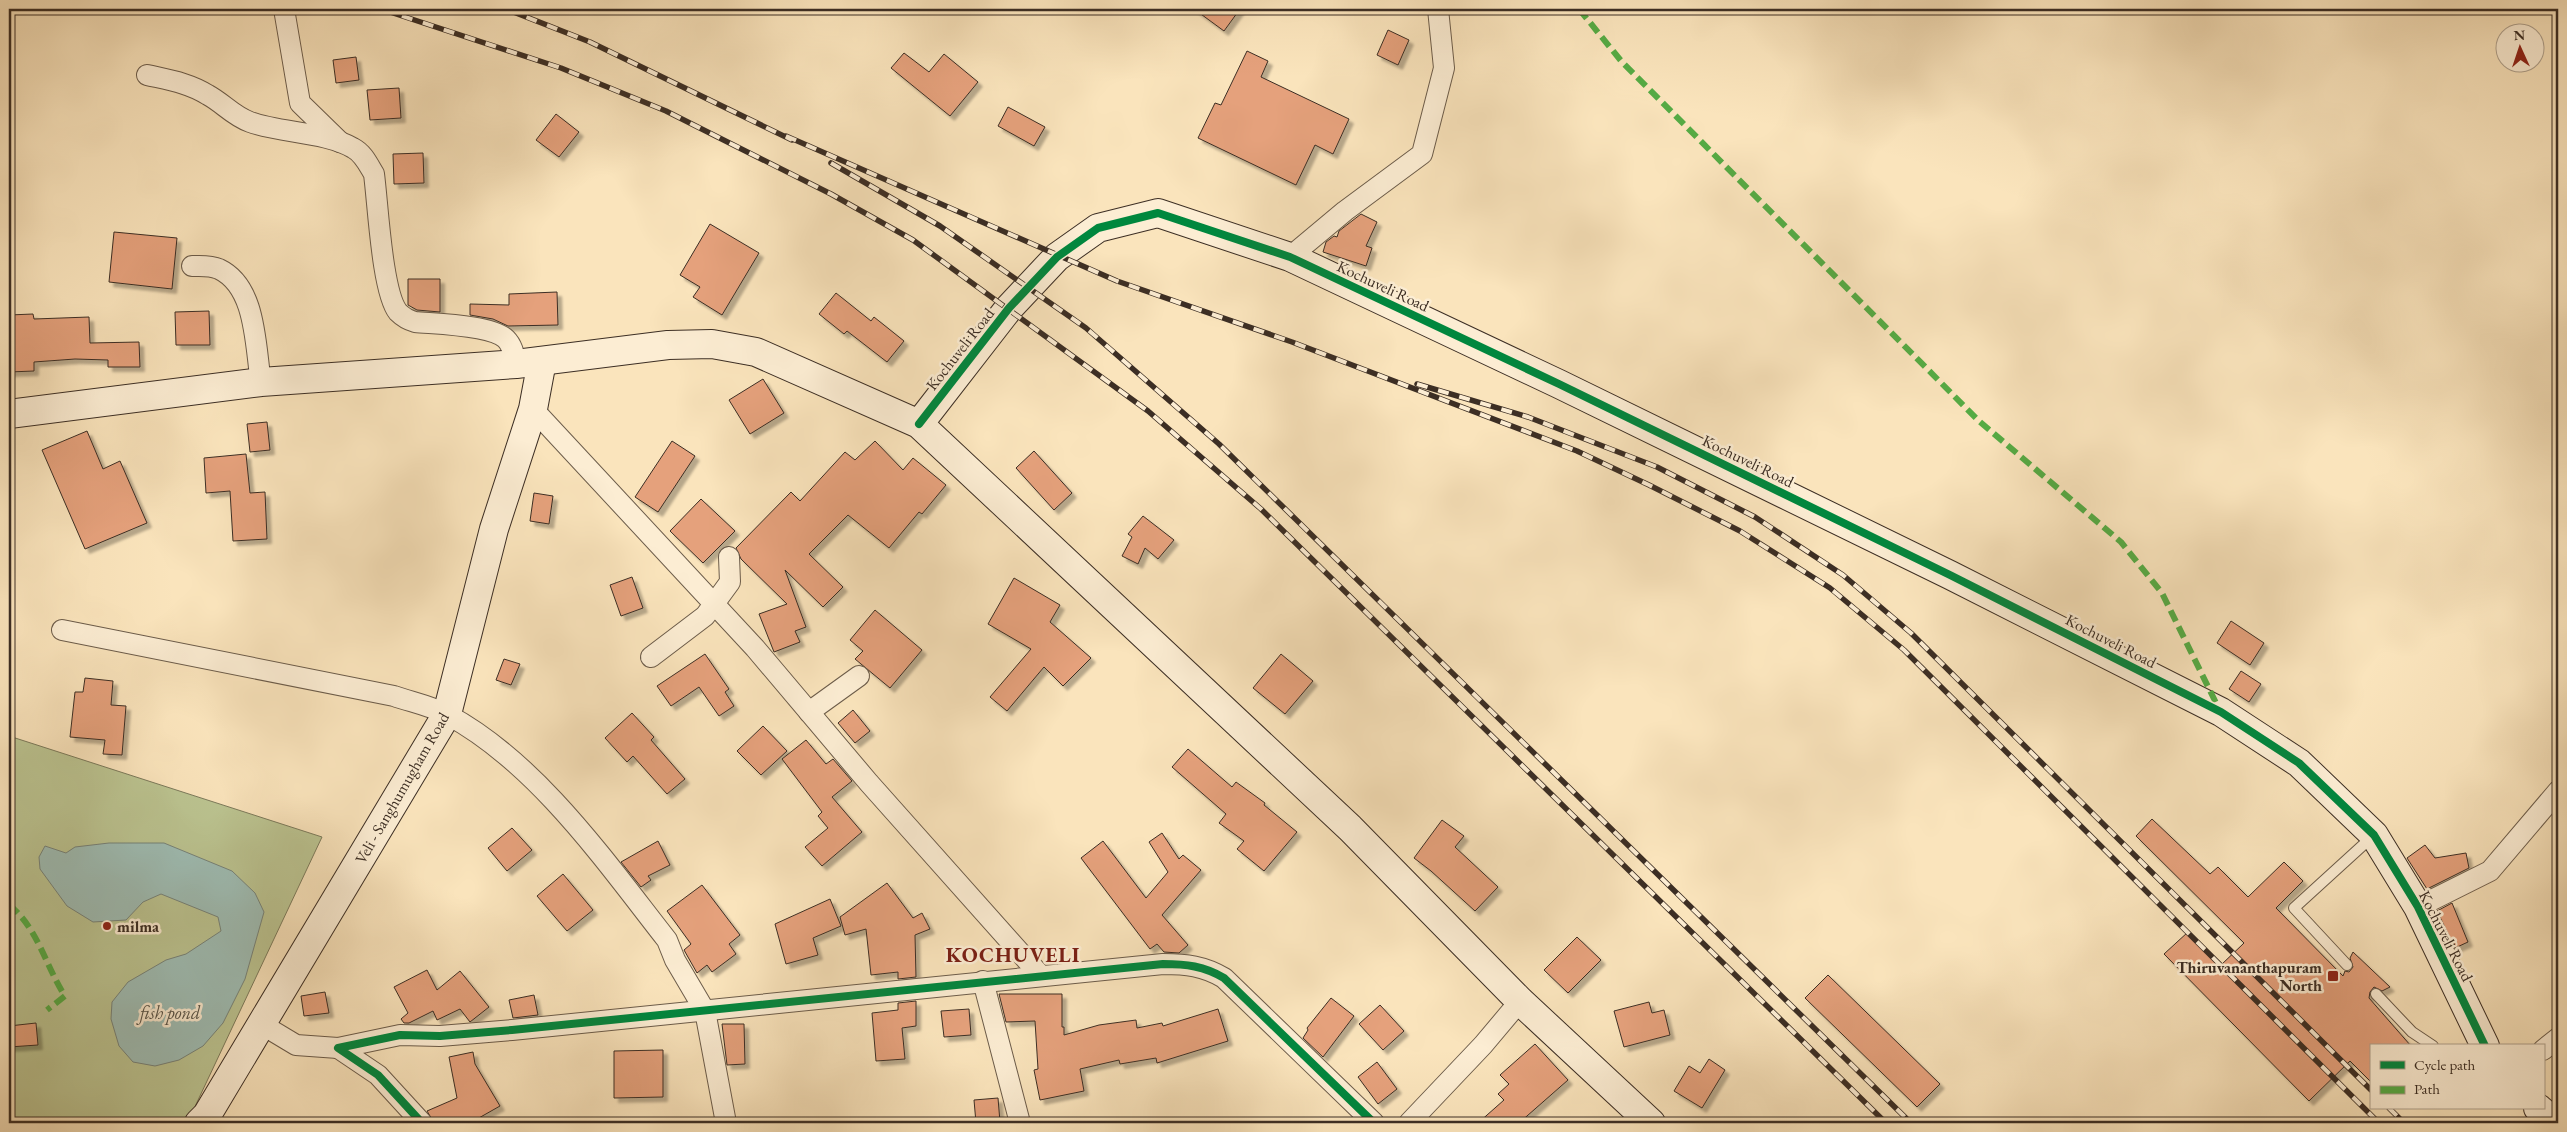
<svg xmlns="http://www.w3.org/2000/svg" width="2567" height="1132" font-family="'EB Garamond',serif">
<defs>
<filter id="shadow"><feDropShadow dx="4.5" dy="4.5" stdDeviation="1" flood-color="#0004"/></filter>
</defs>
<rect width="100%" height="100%" fill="#fae4bc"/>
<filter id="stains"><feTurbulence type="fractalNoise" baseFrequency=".004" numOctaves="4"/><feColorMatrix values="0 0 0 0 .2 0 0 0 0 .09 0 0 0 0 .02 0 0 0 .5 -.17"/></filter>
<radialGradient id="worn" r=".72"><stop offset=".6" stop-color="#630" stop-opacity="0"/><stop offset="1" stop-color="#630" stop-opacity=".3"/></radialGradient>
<!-- green -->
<polygon fill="#bcc592" stroke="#7c7a5b" points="9,736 322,837 191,1115 179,1123 9,1123"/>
<!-- water -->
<polygon fill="#9fbeb5" stroke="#77847b" points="109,843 164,843 232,871 255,893 264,912 245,979 223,1023 203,1046 179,1060 155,1066 133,1062 119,1046 111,1019 112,1002 128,982 166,960 186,954 221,931 218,917 161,894 143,902 126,920 93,922 67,906 40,869 39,857 45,846 66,853 75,847"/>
<!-- building -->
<g fill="#e5a17b" stroke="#3c2e24" filter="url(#shadow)">
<polygon points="1194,9 1240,9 1224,31"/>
<polygon points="1388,30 1409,40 1398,65 1377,55"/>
<polygon points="1247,51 1268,61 1261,77 1349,119 1333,154 1315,145 1296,185 1198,138 1215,103 1221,105"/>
<polygon points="904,53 929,72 944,54 978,82 950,116 891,68"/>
<polygon points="356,57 359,80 336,83 333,60"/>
<polygon points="399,88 401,118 370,120 367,90"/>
<polygon points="1008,107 1045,127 1034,146 998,126"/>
<polygon points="556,114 579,132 559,157 536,140"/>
<polygon points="423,153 424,183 394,184 393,154"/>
<polygon points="1361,214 1377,222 1366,246 1372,248 1366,266 1323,252 1326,242 1334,236 1337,237 1339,231"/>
<polygon points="710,224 759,253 722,315 693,297 700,287 680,275"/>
<polygon points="114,232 177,238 172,289 109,282"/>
<polygon points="408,279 440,279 440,312 417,310 408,305"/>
<polygon points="557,292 558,325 508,326 493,319 470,315 470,304 509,305 509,294"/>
<polygon points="836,293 871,321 874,317 904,341 887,362 847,331 844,334 819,314"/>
<polygon points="209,311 210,345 176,345 175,312"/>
<polygon points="33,314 34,319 89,317 90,343 139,342 140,367 108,367 108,360 75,359 34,362 34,371 9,372 9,315"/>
<polygon points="763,379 784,413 750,434 729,400"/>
<polygon points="267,422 270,450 250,452 247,424"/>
<polygon points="87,431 103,469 120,461 147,523 85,549 42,450"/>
<polygon points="672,441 695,456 658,512 635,497"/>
<polygon points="875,441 903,470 913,458 946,485 922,514 919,512 889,548 848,515 809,554 843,587 823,607 785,570 806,627 795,631 800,642 774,652 759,614 787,604 741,559 736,548 791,492 800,501 845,452 855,460"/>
<polygon points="1034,451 1072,493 1054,510 1016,468"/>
<polygon points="246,454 250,493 265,492 267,539 233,541 230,491 206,493 204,458"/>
<polygon points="534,493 553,496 549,524 530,521"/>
<polygon points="701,499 735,531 703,563 670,531"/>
<polygon points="1143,516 1174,540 1158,559 1145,548 1138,564 1122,556 1132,537 1128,534"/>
<polygon points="632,577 643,608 621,616 610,585"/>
<polygon points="1014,578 1060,605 1050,622 1091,658 1063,686 1044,667 1007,711 990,697 1031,649 988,624"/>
<polygon points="875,610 922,650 890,688 855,659 863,651 850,640"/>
<polygon points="2231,621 2264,643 2250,665 2217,643"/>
<polygon points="705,654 729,689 725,692 734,706 719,716 699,687 671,706 657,686"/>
<polygon points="1281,654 1313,681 1285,714 1253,688"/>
<polygon points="504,659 520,664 511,685 496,680"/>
<polygon points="2241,671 2261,684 2249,702 2229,689"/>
<polygon points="85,678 113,681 111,705 126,706 122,755 103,754 105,740 70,737 75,692 83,692"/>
<polygon points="853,710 870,731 855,743 838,723"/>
<polygon points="632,713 654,737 651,740 685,779 667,794 633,756 627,762 605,738"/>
<polygon points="763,726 787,751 761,775 737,751"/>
<polygon points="806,740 826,764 833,759 852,781 832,797 862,832 822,866 805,847 828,828 818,816 822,812 782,759"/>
<polygon points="1188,749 1232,787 1236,782 1265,803 1264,805 1297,832 1264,871 1237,849 1244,841 1219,823 1226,814 1172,767"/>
<polygon points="2152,819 2210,874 2218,867 2248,897 2284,862 2303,881 2276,908 2343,976 2345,971 2349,972 2353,967 2350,958 2353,952 2390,987 2382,991 2374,987 2370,992 2369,998 2411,1046 2371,1046 2371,1082 2350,1061 2309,1101 2164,954 2188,932 2221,965 2244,943 2136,836"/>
<polygon points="1442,820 1464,836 1455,847 1498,887 1475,911 1431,871 1414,858"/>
<polygon points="512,828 532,850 507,871 488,848"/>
<polygon points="1162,833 1179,859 1183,855 1201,870 1162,915 1188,945 1179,953 1164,952 1157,944 1150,949 1081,858 1103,841 1146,898 1168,872 1149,842"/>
<polygon points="658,841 670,865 648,876 651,880 641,887 621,862"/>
<polygon points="2425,845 2435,858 2466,853 2469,868 2427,889 2407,858"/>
<polygon points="563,874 593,910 567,931 537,896"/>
<polygon points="887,883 913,918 922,913 930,929 915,935 916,977 898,979 898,972 871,975 866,929 845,935 840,917"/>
<polygon points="702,885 740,935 729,944 736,954 712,972 707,965 697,973 684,950 691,944 667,911"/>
<polygon points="830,899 841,926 813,938 818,955 786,964 775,924"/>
<polygon points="2452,903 2468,942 2455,948 2437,911"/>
<polygon points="1577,937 1601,960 1568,993 1544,970"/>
<polygon points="427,970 437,990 460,971 489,1007 470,1022 460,1009 437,1020 433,1011 409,1023 404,1023 401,1019 408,1013 394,987"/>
<polygon points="1828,975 1940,1084 1917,1107 1805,998"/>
<polygon points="325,992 329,1013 304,1016 301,996"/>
<polygon points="999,994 1062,994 1062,1027 1064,1027 1064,1035 1099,1025 1136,1020 1137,1028 1162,1023 1163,1026 1218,1009 1228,1041 1157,1063 1156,1058 1120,1064 1119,1060 1080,1069 1084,1091 1040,1100 1034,1070 1038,1069 1035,1021 1006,1022"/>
<polygon points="534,995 538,1015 513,1018 509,1000"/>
<polygon points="1331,998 1354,1016 1323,1057 1303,1038 1308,1030 1307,1028"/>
<polygon points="916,1001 916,1026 902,1028 905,1059 876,1061 872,1013 898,1010 898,1003"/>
<polygon points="1649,1002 1652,1013 1664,1010 1670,1035 1624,1047 1614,1011"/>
<polygon points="1380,1005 1404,1031 1383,1050 1359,1024"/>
<polygon points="969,1009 971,1035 944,1037 941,1011"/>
<polygon points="36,1023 38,1045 9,1047 9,1026"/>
<polygon points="722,1024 744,1024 745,1064 727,1065"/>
<polygon points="1535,1044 1568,1080 1519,1123 1478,1123 1504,1100 1498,1094 1509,1084 1500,1075"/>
<polygon points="663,1050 663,1097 614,1098 614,1051"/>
<polygon points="473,1052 475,1064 500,1106 470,1123 434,1123 427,1111 457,1098 449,1057"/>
<polygon points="1709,1059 1725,1070 1702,1108 1674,1091 1689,1066 1700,1073"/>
<polygon points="1377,1062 1397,1089 1378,1104 1358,1077"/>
<polygon points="998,1098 1000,1122 976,1123 974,1100"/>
</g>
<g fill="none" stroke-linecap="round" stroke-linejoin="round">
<!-- lane casing -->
<g stroke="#6c5c4a" stroke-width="12">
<g id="lane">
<polyline points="2347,965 2294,908 2373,836"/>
<polyline points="2376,994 2412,1032 2433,1046"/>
</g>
</g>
<!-- street casing -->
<g stroke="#6c5c4a" stroke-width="22">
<g id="street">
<polyline points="284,9 300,103 340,142"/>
<path d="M147,75C169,80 189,83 208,95C223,103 233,116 250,122C280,133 326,132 353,148C363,153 368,164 374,174C378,204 382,292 398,312C403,317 408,320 415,322C435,324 492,325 506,339C513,346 514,355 516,364"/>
<polyline points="1290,257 1345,211 1422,154 1444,68 1438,9"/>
<path d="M192,266C201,266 210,265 219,269C257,287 255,347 261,382"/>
<polyline points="533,409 755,648 869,783 1041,976"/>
<path d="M62,630L394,696C411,702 432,706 448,715C537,763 605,861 667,940L675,960L705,1011L726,1123"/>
<polyline points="651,657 705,616 714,604 730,582 729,557"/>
<polyline points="809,712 859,676"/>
<polyline points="2418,907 2490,871 2558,791"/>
<polyline points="983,981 1020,1123"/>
<polyline points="261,1024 296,1045 338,1048"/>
<polyline points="2543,1050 2558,1038"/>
<path d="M422,1123L378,1075L338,1048L400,1035L440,1036L512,1030L1163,964C1186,964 1204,966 1224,978L1374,1123"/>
<polyline points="1409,1123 1483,1045 1520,1001"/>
</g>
</g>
<!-- secondary casing -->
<g stroke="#3c2e24" stroke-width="30">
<g id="secondary">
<polyline points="9,414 261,382 516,364 668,345 712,344 756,352 919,424 1350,828 1520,1001 1651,1123"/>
<polyline points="919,424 1009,308 1057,257 1098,228 1158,213 1290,257 1559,384 1950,575 2221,712 2299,763 2374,835 2418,907 2485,1046"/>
<polyline points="2538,1108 2555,1123"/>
<polyline points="199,1123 207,1115 447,714 494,529 533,409 542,361"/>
</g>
</g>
<!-- lane -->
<use href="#lane" stroke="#fcedd3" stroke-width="10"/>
<!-- street -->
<use href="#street" stroke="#fcedd3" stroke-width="20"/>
<!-- secondary -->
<use href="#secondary" stroke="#fcedd3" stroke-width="28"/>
<!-- rail casing -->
<g stroke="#3c2e24" stroke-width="5.5">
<g id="rail">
<polyline points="381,9 561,68 666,111 831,194 913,240 1148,411 1261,509 1886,1123"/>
<polyline points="506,9 590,42 792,140"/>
<polyline points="786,136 1117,281 1292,342 1577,451 1649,485 1740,531 1830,588 1904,650 2379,1123"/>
<polyline points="831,163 940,226 1086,328 1219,444 1911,1123"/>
<polyline points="1417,384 1528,417 1657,467 1755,517 1843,575 1911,633 2371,1090"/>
<polyline points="2389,1108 2404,1123"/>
</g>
</g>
<!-- rail -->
<use href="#rail" stroke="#fcedd3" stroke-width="4" stroke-dasharray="11" stroke-linecap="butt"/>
<!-- quiet -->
<g stroke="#55ab44" stroke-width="6" stroke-dasharray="12 6" stroke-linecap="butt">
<polyline points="1579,9 1622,62 1979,421 2121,542 2162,593 2220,711"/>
<path d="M9,905C37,926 46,967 65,996L47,1010"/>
</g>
<!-- cycleway casing -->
<g stroke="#fcedd3" stroke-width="11">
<g id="cycleway">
<polyline points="919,424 1009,308 1057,257 1098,228 1158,213 1290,257 1559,384 1950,575 2221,712 2299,763 2374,835 2418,907 2485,1046"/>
<path d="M422,1123L378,1075L338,1048L400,1035L440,1036L512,1030L1163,964C1186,964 1204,966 1224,978L1374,1123"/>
</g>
</g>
<!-- cycleway -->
<use href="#cycleway" stroke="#00873e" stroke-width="8"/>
</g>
<!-- markers -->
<g fill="#8f2418" stroke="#fcedd3" stroke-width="2">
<circle cx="107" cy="926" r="5"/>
<rect x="2327" y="970" width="12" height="12" rx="2.5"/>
</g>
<g text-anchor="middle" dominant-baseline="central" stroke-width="5" stroke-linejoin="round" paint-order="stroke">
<!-- street labels -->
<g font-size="16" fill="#3c2e24" stroke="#fcedd3">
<text transform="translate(1383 286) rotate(25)">Kochuveli Road</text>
<text transform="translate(960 349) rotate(-52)">Kochuveli Road</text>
<text transform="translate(1748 461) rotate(26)">Kochuveli Road</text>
<text transform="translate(2111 641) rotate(27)">Kochuveli Road</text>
<text transform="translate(402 788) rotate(-60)">Veli - Sanghumugham Road</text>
<text transform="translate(2446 936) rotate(63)">Kochuveli Road</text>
</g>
<!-- poi labels -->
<g font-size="16" font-weight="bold" fill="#3c2e24" stroke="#fcedd3" text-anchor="start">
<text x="117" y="926">milma</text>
<text x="2322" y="967" text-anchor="end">Thiruvananthapuram<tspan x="2322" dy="18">North</tspan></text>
</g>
<!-- water labels -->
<g font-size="18" font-style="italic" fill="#555248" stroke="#fcedd3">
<text x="170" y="1012">fish pond</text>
</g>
<!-- district labels -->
<g font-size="21" font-weight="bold" letter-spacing="1" fill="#7a1f14" stroke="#fcedd3">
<text x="1013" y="954">KOCHUVELI</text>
</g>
</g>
<!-- margin -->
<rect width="2567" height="1132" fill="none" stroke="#fae4bc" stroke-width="30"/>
<rect x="10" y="10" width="2547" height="1112" fill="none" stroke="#3c2e24" stroke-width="2.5"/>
<rect x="15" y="15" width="2537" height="1102" fill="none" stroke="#3c2e24"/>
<!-- legend -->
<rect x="2370" y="1044" width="175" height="65" fill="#fcedd3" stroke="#afa18d"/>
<rect x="2380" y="1061" width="25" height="8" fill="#00873e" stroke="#afa18d"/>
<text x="2414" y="1070" font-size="15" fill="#3c2e24">Cycle path</text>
<rect x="2380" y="1086" width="25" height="8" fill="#55ab44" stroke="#afa18d"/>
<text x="2414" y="1094" font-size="15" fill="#3c2e24">Path</text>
<!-- north arrow -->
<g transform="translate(2520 48) rotate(357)"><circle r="24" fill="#fcedd3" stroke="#afa18d"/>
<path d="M0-4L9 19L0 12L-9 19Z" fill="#8f2418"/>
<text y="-8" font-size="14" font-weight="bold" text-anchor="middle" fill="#3c2e24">N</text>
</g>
<rect width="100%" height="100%" filter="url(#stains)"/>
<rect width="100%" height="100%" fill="url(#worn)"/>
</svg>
